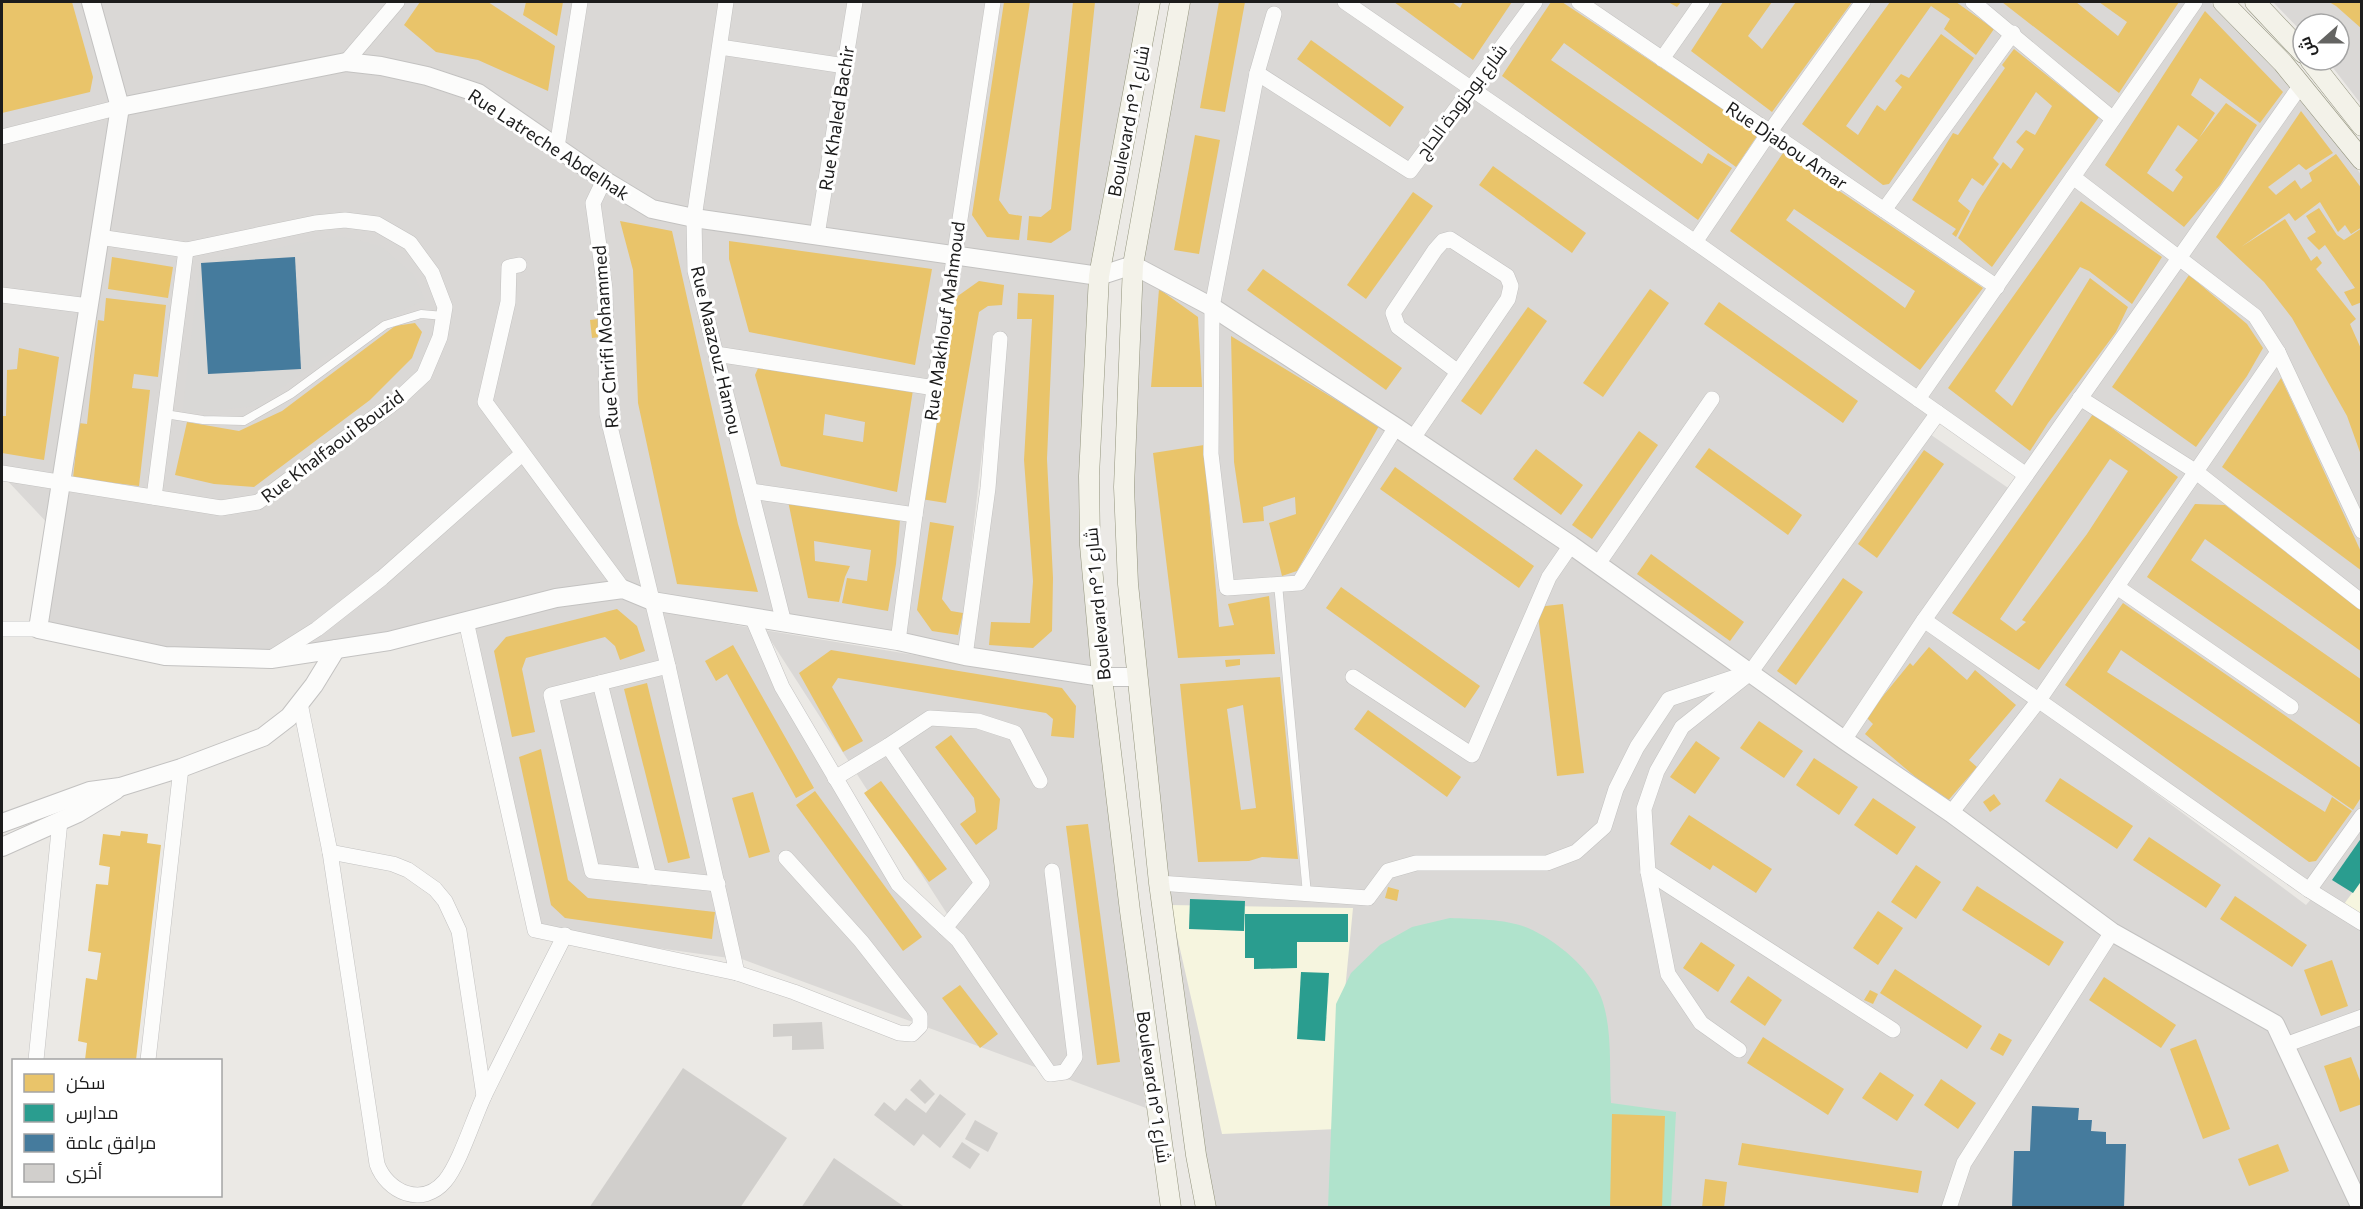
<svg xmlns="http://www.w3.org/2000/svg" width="2363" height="1209" font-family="Commissioner,Cairo,sans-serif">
<rect width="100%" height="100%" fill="#ebe9e5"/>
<!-- residential -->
<g fill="#dad8d6">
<polygon points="2,2 993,2 898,641 649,609 662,663 550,689 586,872 714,889 729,958 565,935 540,925 473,629 517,617 235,659 38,629 53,529 2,475"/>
<polygon points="998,2 1141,2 1091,266 961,247"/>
<polygon points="1188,2 1335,2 1464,90 1451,108 1459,113 1472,96 1698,250 1931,415 1921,428 2014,492 1845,739 1951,812 2030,712 2034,715 2040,707 2306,905 2312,898 2361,929 2361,1187 2352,1167 2335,1173 2351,1207 1954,1207 1969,1165 2063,1017 2055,1011 1960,1159 1943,1207 1216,1207 1204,1156 1168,889 1369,903 1392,875 1417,868 1549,868 1580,856 1608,829 1622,790 1642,750 1672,704 1726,685 1677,725 1652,768 1639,809 1641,835 1657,771 1682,727 1748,674 1669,699 1637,747 1616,789 1604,827 1584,845 1547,863 1473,863 1465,858 1416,858 1385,866 1366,892 1310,888 1282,589 1297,588 1375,460 1371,458 1297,577 1231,582 1217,454 1217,321 1244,338 1187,284 1143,260"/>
<polygon points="1354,2 1529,2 1470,81"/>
<polygon points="1542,2 1571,2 1762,134 1693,234 1478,87"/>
<polygon points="1589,2 1695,2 1661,51"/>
<polygon points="1709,2 1857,2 1767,125 1670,58"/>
<polygon points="1870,2 1965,2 2006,34 1882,203 1776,131"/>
<polygon points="1982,2 2188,2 2112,111"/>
<polygon points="2201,2 2210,2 2235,25 2293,88 2177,252 2080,176"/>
<polygon points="2273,2 2361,2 2361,104 2327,60 2339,60 2339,24 2303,24 2303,33"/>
<polygon points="2014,40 2106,120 1995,279 1891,209"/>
<polygon points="2300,96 2348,154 2361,175 2361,521 2283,349 2187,257"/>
<polygon points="1771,140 1989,288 1917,391 1701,240"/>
<polygon points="2074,185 2171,260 2025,468 1926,398"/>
<polygon points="958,265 1089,282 1081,453 1093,667 971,648 995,338 960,646 905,634"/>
<polygon points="2179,266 2251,320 2272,352 2193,464 2088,397"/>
<polygon points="1141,279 1207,314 1220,577 1275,590 1302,888 1167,879 1136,585 1132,491"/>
<polygon points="2278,362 2361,543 2361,595 2203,470"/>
<polygon points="2081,405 2188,473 2037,693 1931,618"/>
<polygon points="2196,479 2361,609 2361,806 2307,882 2047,700"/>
<polygon points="660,611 752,628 893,887 955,943 1042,1061 764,630 1095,685 1146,1108 739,958"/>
<polygon points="1926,627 2032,701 1952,802 1853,736"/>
<polygon points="664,672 711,878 653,872 606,687"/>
<polygon points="596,690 642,870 596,866 557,699"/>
<polygon points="2361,826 2361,916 2317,889"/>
</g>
<!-- education -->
<g fill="#f6f5df">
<polygon points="2361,881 2361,918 2344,904"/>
<polygon points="1170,905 1353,908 1339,1053 1337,1129 1222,1134"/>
</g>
<!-- religious -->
<polygon fill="#d9d8d6" points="340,236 381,246 414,275 425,300 361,331 256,406 182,414 200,262"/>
<!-- pitch -->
<path fill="#b0e3cc" d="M1450,918C1474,919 1507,919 1528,928C1557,941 1589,967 1601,997C1613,1028 1609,1070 1611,1103L1676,1112L1671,1207L1328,1208L1336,1004L1351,973L1380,945L1412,927Z"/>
<!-- homes -->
<g fill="#e9c46a" fill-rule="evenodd">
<polygon points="2,2 72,2 93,77 90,92 2,113"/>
<polygon points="420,2 488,2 555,46 548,91 478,60 436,52 404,25"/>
<polygon points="526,2 563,2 557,36 523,15"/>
<polygon points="1004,2 1030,2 999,200 1009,214 1022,216 1019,240 987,237 972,215"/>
<polygon points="1073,2 1095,2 1071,230 1051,243 1027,240 1029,216 1041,217 1051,209"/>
<polygon points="1219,2 1245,2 1225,112 1200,108"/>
<polygon points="1394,2 1452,2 1460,8 1463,2 1512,2 1473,60"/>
<polygon points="1551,2 1562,2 1759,133 1736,167 1564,43 1551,60 1702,164 1708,153 1732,168 1698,220 1502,76"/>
<polygon points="1668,2 1681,2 1677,7"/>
<polygon points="1723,2 1772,2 1748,36 1762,49 1796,2 1852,2 1772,112 1691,51"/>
<polygon points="1890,2 1956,2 1994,29 1976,55 1944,29 1950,19 1931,6 1846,126 1858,135 1877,105 1885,111 1902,87 1895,81 1901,74 1909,78 1941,34 1974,58 1889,184 1883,185 1802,124"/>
<polygon points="2002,2 2076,2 2118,36 2127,22 2099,2 2179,2 2119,93"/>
<polygon points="2329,2 2362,2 2362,29 2336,6"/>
<path d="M2205,11L2283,92L2260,123L2200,78L2191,95L2215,113L2199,138L2226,103L2257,125L2220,185L2184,227L2105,165ZM2178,125L2198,140L2175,170L2183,177L2173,192L2147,173Z"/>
<polygon points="1311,40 1404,107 1390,127 1297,59"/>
<polygon points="2014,49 2099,117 1992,267 1958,238 1977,202 2003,162 2011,169 2024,149 2016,142 2026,130 2035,135 2052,106 2036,92 1993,158 1999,164 1983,186 1972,178 1958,201 1970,211 1956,237 1952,234 1956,229 1912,200 1953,133 1958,135 2005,68 2002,65"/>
<polygon points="2301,111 2333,153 2306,170 2299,164 2268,187 2276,195 2295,180 2301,189 2312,181 2309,173 2336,154 2362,189 2362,227 2351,234 2345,225 2338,232 2320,202 2295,221 2289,213 2241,247 2285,219 2311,261 2317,256 2322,263 2316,269 2356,319 2350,324 2362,351 2361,455 2347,416 2292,318 2264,282 2216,237"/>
<polygon points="1195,135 1220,140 1199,254 1174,250"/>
<path d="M1783,153L1983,288L1920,370L1730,231ZM1794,209L1915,291L1905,308L1786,220Z"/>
<polygon points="1493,166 1586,233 1572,253 1479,185"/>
<polygon points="1413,192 1433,206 1366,299 1347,285"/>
<polygon points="2081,201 2162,257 2132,304 2089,271 2080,267 1995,391 2012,406 2090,278 2128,307 2116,332 2048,423 2030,451 1948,388"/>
<polygon points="2319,208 2337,235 2344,240 2362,228 2362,302 2352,306 2344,292 2355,288 2325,245 2319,250 2307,238 2316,232 2306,216"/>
<polygon points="620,221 672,231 738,524 758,592 677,584 638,403 633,270"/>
<polygon points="729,241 932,269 915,365 749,332 729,259"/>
<polygon points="112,257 173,267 168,298 108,289"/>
<polygon points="1263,269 1402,368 1386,390 1247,290"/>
<polygon points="2189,275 2247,324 2263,348 2247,376 2196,447 2112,387"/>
<polygon points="979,281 1004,285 1002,305 988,306 979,312 946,503 921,499 955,298"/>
<polygon points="1159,289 1198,317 1202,387 1151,387"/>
<polygon points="1650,289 1669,303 1603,397 1583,383"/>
<polygon points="1018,293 1054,295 1047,459 1053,578 1052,631 1033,648 989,645 991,622 1030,623 1033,581 1024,460 1032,319 1017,319"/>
<polygon points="106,298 166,305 158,377 134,374 132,388 150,390 139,486 73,478 79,423 87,424 98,320 104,321"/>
<polygon points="1719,302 1858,401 1843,423 1704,324"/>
<polygon points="1528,307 1547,321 1481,415 1461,401"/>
<polygon points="598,319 600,337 592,338 590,320"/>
<polygon points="415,323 422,332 412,358 370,400 254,487 214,484 175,475 187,422 239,431 282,411 395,326"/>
<polygon points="1231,336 1379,426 1297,571 1282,576 1269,523 1296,514 1295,497 1263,507 1264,521 1243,523 1234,462"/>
<polygon points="19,348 59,357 44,460 2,453 2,416 6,416 7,370 17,369"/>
<path d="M759,366L913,390L897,492L781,466L755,375ZM825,414L865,422L863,442L823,435Z"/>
<polygon points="2281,378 2362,554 2362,571 2222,467"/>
<path d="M2093,414L2178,477L2039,670L1952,613ZM2110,459L2128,471L2087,534L2022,620L2026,622L2016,631L2000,619Z"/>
<polygon points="1639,431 1658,445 1592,539 1572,525"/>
<polygon points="1204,445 1219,627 1234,625 1228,604 1269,596 1275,654 1178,658 1153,453"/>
<polygon points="1709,448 1802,515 1788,535 1695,467"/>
<polygon points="1536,449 1583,485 1561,515 1513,479"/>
<polygon points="1924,450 1944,464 1877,558 1858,544"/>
<polygon points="1395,467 1534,566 1519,588 1380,489"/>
<polygon points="788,501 900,520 896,564 888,611 842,603 847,578 867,581 871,550 814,541 815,561 850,566 845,577 839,602 808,598"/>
<polygon points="2195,504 2225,505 2362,611 2362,652 2205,539 2191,560 2362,680 2362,726 2147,577"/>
<polygon points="930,522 954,526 942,599 951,611 963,613 958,635 932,631 917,610"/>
<polygon points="1651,554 1744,622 1730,641 1637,574"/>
<polygon points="1843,578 1863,592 1796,685 1777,671"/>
<polygon points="1341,587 1480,686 1465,708 1326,608"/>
<polygon points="2123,603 2362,769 2362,796 2353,810 2121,650 2107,672 2325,812 2332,797 2352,811 2316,861 2309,862 2065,685"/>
<polygon points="1563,604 1584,773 1557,776 1537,607"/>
<polygon points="617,609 637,626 645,651 620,660 615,646 605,637 526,658 522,669 535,732 512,737 494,651 506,637"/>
<polygon points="733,645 814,788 796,798 727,674 716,681 705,661"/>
<polygon points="1929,647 1967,680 1975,670 2016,705 1969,760 1977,767 1946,803 1865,734 1873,724 1866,717 1910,663 1913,666"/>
<polygon points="831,650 1062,688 1076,706 1074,738 1051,736 1053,719 1046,713 838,678 832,687 863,741 843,752 799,673"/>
<polygon points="1240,659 1240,665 1226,667 1225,660"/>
<path d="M1280,677L1298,859L1262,857L1249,861L1198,862L1180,684ZM1243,705L1256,808L1241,810L1227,709Z"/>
<polygon points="647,683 690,858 668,863 624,689"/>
<polygon points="1368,710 1461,777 1447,797 1354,729"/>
<polygon points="1759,721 1803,751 1784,778 1740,748"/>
<polygon points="951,735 1000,799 997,829 976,845 960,824 976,812 974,798 935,747"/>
<polygon points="1696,741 1720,758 1695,794 1670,777"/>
<polygon points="541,749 568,880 588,898 715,912 712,939 565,918 551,905 519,757"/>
<polygon points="1814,758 1858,787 1839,815 1796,785"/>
<polygon points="2060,778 2133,826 2117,849 2045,801"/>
<polygon points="881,781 947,869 929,882 864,793"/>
<polygon points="815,791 922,937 903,951 796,805"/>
<polygon points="753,792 770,852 749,858 732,798"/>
<polygon points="1994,794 2001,804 1990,812 1983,802"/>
<polygon points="1873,798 1916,827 1897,855 1854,825"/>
<polygon points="1689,815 1772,869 1756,893 1713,865 1710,870 1670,844"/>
<polygon points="1088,824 1120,1062 1097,1065 1066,826"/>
<polygon points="121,831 148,834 147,843 161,845 136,1060 85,1060 87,1043 78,1041 86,978 97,980 101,953 88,951 96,884 108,885 110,867 99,865 103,834 120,836"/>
<polygon points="2149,837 2221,885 2206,908 2133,860"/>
<polygon points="1916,865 1941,882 1916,919 1891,902"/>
<polygon points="1977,886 2064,942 2049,966 1962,910"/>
<polygon points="1388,887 1399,890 1397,901 1385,898"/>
<polygon points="2235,896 2307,945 2292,967 2220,919"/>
<polygon points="1878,911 1903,928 1878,965 1853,948"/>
<polygon points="1701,942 1735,965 1718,992 1683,968"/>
<polygon points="2332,960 2348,1006 2321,1016 2304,970"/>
<polygon points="1895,969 1982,1026 1967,1049 1880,993"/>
<polygon points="1748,976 1782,1000 1765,1026 1730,1002"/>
<polygon points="2104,977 2176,1025 2161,1048 2089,1000"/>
<polygon points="960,985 998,1034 980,1048 942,998"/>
<polygon points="1870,990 1878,994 1873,1004 1864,1000"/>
<polygon points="1999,1033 2012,1040 2003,1056 1990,1049"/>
<polygon points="1763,1037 1844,1089 1828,1115 1747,1063"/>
<polygon points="2196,1039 2230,1129 2203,1139 2170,1049"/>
<polygon points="2351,1057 2362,1086 2362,1104 2340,1112 2324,1066"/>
<polygon points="1880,1072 1914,1095 1897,1121 1862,1098"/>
<polygon points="1941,1079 1976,1103 1958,1129 1924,1105"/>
<polygon points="1612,1114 1665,1116 1662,1208 1610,1208"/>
<polygon points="1742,1143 1922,1171 1918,1193 1738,1165"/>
<polygon points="2278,1144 2289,1171 2249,1186 2238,1159"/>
<polygon points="1705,1179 1727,1182 1724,1208 1702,1208"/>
</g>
<!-- schools -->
<g fill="#2a9d8f">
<polygon points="2362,837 2362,880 2353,893 2332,880"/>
<polygon points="1190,899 1245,901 1244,931 1189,929"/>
<polygon points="1245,914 1348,914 1348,942 1297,942 1297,968 1254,969 1254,958 1245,958"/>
<polygon points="1301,972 1329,973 1325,1041 1297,1039"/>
</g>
<!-- public -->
<g fill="#457b9d">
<polygon points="295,257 301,369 208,374 201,263"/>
<polygon points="2032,1106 2079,1108 2078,1120 2092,1120 2091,1131 2106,1132 2106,1144 2126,1144 2124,1208 2012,1208 2014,1151 2030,1151"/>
</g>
<!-- building -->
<g fill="#d1cfcc">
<polygon points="822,1022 824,1049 792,1050 792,1036 773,1037 773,1024"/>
<polygon points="683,1068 787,1138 740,1208 589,1208"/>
<polygon points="920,1079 935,1094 925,1104 910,1090"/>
<polygon points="940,1094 966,1114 940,1148 923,1134 914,1146 874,1115 884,1102 895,1111 906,1098 926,1113"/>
<polygon points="975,1120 998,1133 988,1152 965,1139"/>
<polygon points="962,1142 980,1154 970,1169 952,1157"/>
<polygon points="834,1158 906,1208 801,1208"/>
</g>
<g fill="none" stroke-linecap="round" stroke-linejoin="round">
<!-- service casing -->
<g stroke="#c3c2c1" stroke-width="9">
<g id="service">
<polyline points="165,414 203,420 244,421 291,394 385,325 421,314 444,316"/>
<polyline points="1278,584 1307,894"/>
</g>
</g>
<!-- minor casing -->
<g stroke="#c3c2c1" stroke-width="16">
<g id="minor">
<polyline points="726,2 694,218 695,271 784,623"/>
<polyline points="1345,2 1695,242 2026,475"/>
<polyline points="1579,2 1997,287"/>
<polyline points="1973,2 2113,119"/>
<polyline points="1274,14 1257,73 1212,307 1211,454 1227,588 1299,583 1396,427"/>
<polyline points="720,47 845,66"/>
<polyline points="1662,59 1702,2"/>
<polyline points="346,62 397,2"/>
<polyline points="1257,73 1410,171 1535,2"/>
<polyline points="2,137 120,107"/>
<polyline points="557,147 580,2"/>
<polyline points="2073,177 2255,316 2278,352 2362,531"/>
<polyline points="1884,210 2013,33"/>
<polyline points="817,235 855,2"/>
<polyline points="1695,242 1769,133 1863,2"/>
<polyline points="519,265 509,267 508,302 485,402 623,589"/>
<polyline points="2,295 89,306"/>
<polyline points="716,354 935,388"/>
<polyline points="2080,398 2195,471 2362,602"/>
<polyline points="1918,399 2195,2"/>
<polyline points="1413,438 1508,299 1511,286 1507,276 1450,239 1443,241 1435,250 1393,313 1398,327 1458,372"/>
<polyline points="2,473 221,508 258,502 395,402 424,375 440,337 445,307 432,273 410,243 377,224 345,220 315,223 186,250 99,237"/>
<polyline points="751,491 915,515"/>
<polyline points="154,497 186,250"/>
<polyline points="1598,564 1712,399"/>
<polyline points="2117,587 2291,707"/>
<polyline points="753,619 782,687 898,884 958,940 1050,1074 1065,1072 1075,1057 1052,871"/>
<polyline points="1924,620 2309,890 2362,923"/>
<polyline points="466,621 535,930 737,973 668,666 607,414 605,289 593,203 604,180"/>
<polyline points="2,629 38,629"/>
<polyline points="898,641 915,515 993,2"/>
<polyline points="965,656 988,488 1000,339"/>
<polyline points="271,658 317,629 382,578 522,454"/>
<polyline points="668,666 551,695 592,871 718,884"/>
<polyline points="1353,677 1472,755 1549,577 1571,545"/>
<polyline points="600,683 649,877"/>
<path d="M300,703L330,852L377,1164C387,1192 422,1208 445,1181C460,1163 474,1117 485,1094C511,1041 538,988 565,935"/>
<polyline points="1844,740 1924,620 2301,85"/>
<polyline points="888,746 930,718 978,721 1015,733 1040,781"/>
<polyline points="835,778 888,746 982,883 945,928"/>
<polyline points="1951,813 2039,700 2278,352"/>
<polyline points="330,852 393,864 408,870 435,889 445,901 459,931 484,1096"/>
<polyline points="1648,872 1893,1030"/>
<polyline points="1159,883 1368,898 1388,871 1416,863 1547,863 1576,852 1604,827 1616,789 1637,747 1669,699 1741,675"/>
<polyline points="2309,890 2362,816"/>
<polyline points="737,973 794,992 899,1033 912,1034 920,1026 920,1016 861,941 786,858"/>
<polyline points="2285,1045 2362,1017"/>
<polyline points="1739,1050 1701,1023 1668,974 1648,872 1644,809 1657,771 1682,727 1750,673 1938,413"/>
<polyline points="36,1060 60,821"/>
<polyline points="148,1060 181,768"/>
<polyline points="1949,1208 1964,1163 2112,932"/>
</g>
</g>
<!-- tertiary casing -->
<g stroke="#c3c2c1" stroke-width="20">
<g id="tertiary">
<polyline points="91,2 120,107 38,629 165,656 271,659 389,641 556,598 623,589 652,601 898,641 965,656 1102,677 1137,677"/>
<polyline points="120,107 346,62 381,66 427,76 478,93 604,180 652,209 694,218 1099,276 1133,265 1212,307 1396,427 1571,545 1844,740 1951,813 2112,932 2275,1024 2361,1208"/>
<polyline points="2,823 90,791 120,787 181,768 263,737 289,717 314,685 336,649"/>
<polyline points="2,847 78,813 116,790"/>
</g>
</g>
<!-- secondary casing -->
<g stroke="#93947d" stroke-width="21">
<g id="secondary">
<polyline points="1150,2 1099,276 1089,476 1090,545 1102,677 1130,911 1171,1208"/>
<polyline points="1180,2 1133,265 1124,487 1128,584 1159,883 1196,1155 1206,1208"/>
<polyline points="2223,2 2283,63 2362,160"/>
<polyline points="2255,2 2303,53"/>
<polyline points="2310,60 2362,126"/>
</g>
</g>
<!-- service -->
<use href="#service" stroke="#fcfcfb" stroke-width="8"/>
<!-- minor -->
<use href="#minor" stroke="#fcfcfb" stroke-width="15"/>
<!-- tertiary -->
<use href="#tertiary" stroke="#fcfcfb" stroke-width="18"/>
<!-- secondary -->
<use href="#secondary" stroke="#f3f2e9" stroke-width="20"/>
</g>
<g text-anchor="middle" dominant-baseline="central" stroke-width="6" stroke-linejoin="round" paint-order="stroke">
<!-- street labels -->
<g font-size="18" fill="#1c1c1c" stroke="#fff">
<text transform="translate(1461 101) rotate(-53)">شارع بوحزودة الحاج</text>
<text transform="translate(836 118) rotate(-81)">Rue Khaled Bachir</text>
<text transform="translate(1128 121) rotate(-79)">Boulevard n° شارع 1</text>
<text transform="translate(549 144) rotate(33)">Rue Latreche Abdelhak</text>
<text transform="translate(1787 145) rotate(34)">Rue Djabou Amar</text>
<text transform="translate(944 321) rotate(-82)">Rue Makhlouf Mahmoud</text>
<text transform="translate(605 337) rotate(-94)">Rue Chrifi Mohammed</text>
<text transform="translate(717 350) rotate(77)">Rue Maazouz Hamou</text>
<text transform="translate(332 446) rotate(-37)">Rue Khalfaoui Bouzid</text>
<text transform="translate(1097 604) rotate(-95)">Boulevard n° شارع 1</text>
<text transform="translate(1154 1087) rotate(82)">Boulevard n° شارع 1</text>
</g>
</g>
<!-- border -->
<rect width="2363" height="1209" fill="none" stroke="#1c1c1c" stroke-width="6"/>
<!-- legend -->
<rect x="12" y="1059" width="210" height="138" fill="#ffffff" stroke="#a4a4a4" stroke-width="1.5"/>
<rect x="24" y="1074" width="30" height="18" fill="#e9c46a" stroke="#a4a4a4" stroke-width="1.5"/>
<text x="66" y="1089" font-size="18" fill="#1c1c1c">سكن</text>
<rect x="24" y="1104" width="30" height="18" fill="#2a9d8f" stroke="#a4a4a4" stroke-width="1.5"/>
<text x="66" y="1119" font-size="18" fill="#1c1c1c">مدارس</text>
<rect x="24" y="1134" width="30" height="18" fill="#457b9d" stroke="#a4a4a4" stroke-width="1.5"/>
<text x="66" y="1149" font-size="18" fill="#1c1c1c">مرافق عامة</text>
<rect x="24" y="1164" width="30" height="18" fill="#d1cfcc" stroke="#a4a4a4" stroke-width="1.5"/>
<text x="66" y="1179" font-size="18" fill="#1c1c1c">أخرى</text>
<!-- north arrow -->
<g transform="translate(2321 42) rotate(249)"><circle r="28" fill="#ffffff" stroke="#a4a4a4" stroke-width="1.5"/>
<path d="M0-4.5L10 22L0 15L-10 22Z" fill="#646462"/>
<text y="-9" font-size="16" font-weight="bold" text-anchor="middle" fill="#1c1c1c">ش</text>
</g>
</svg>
